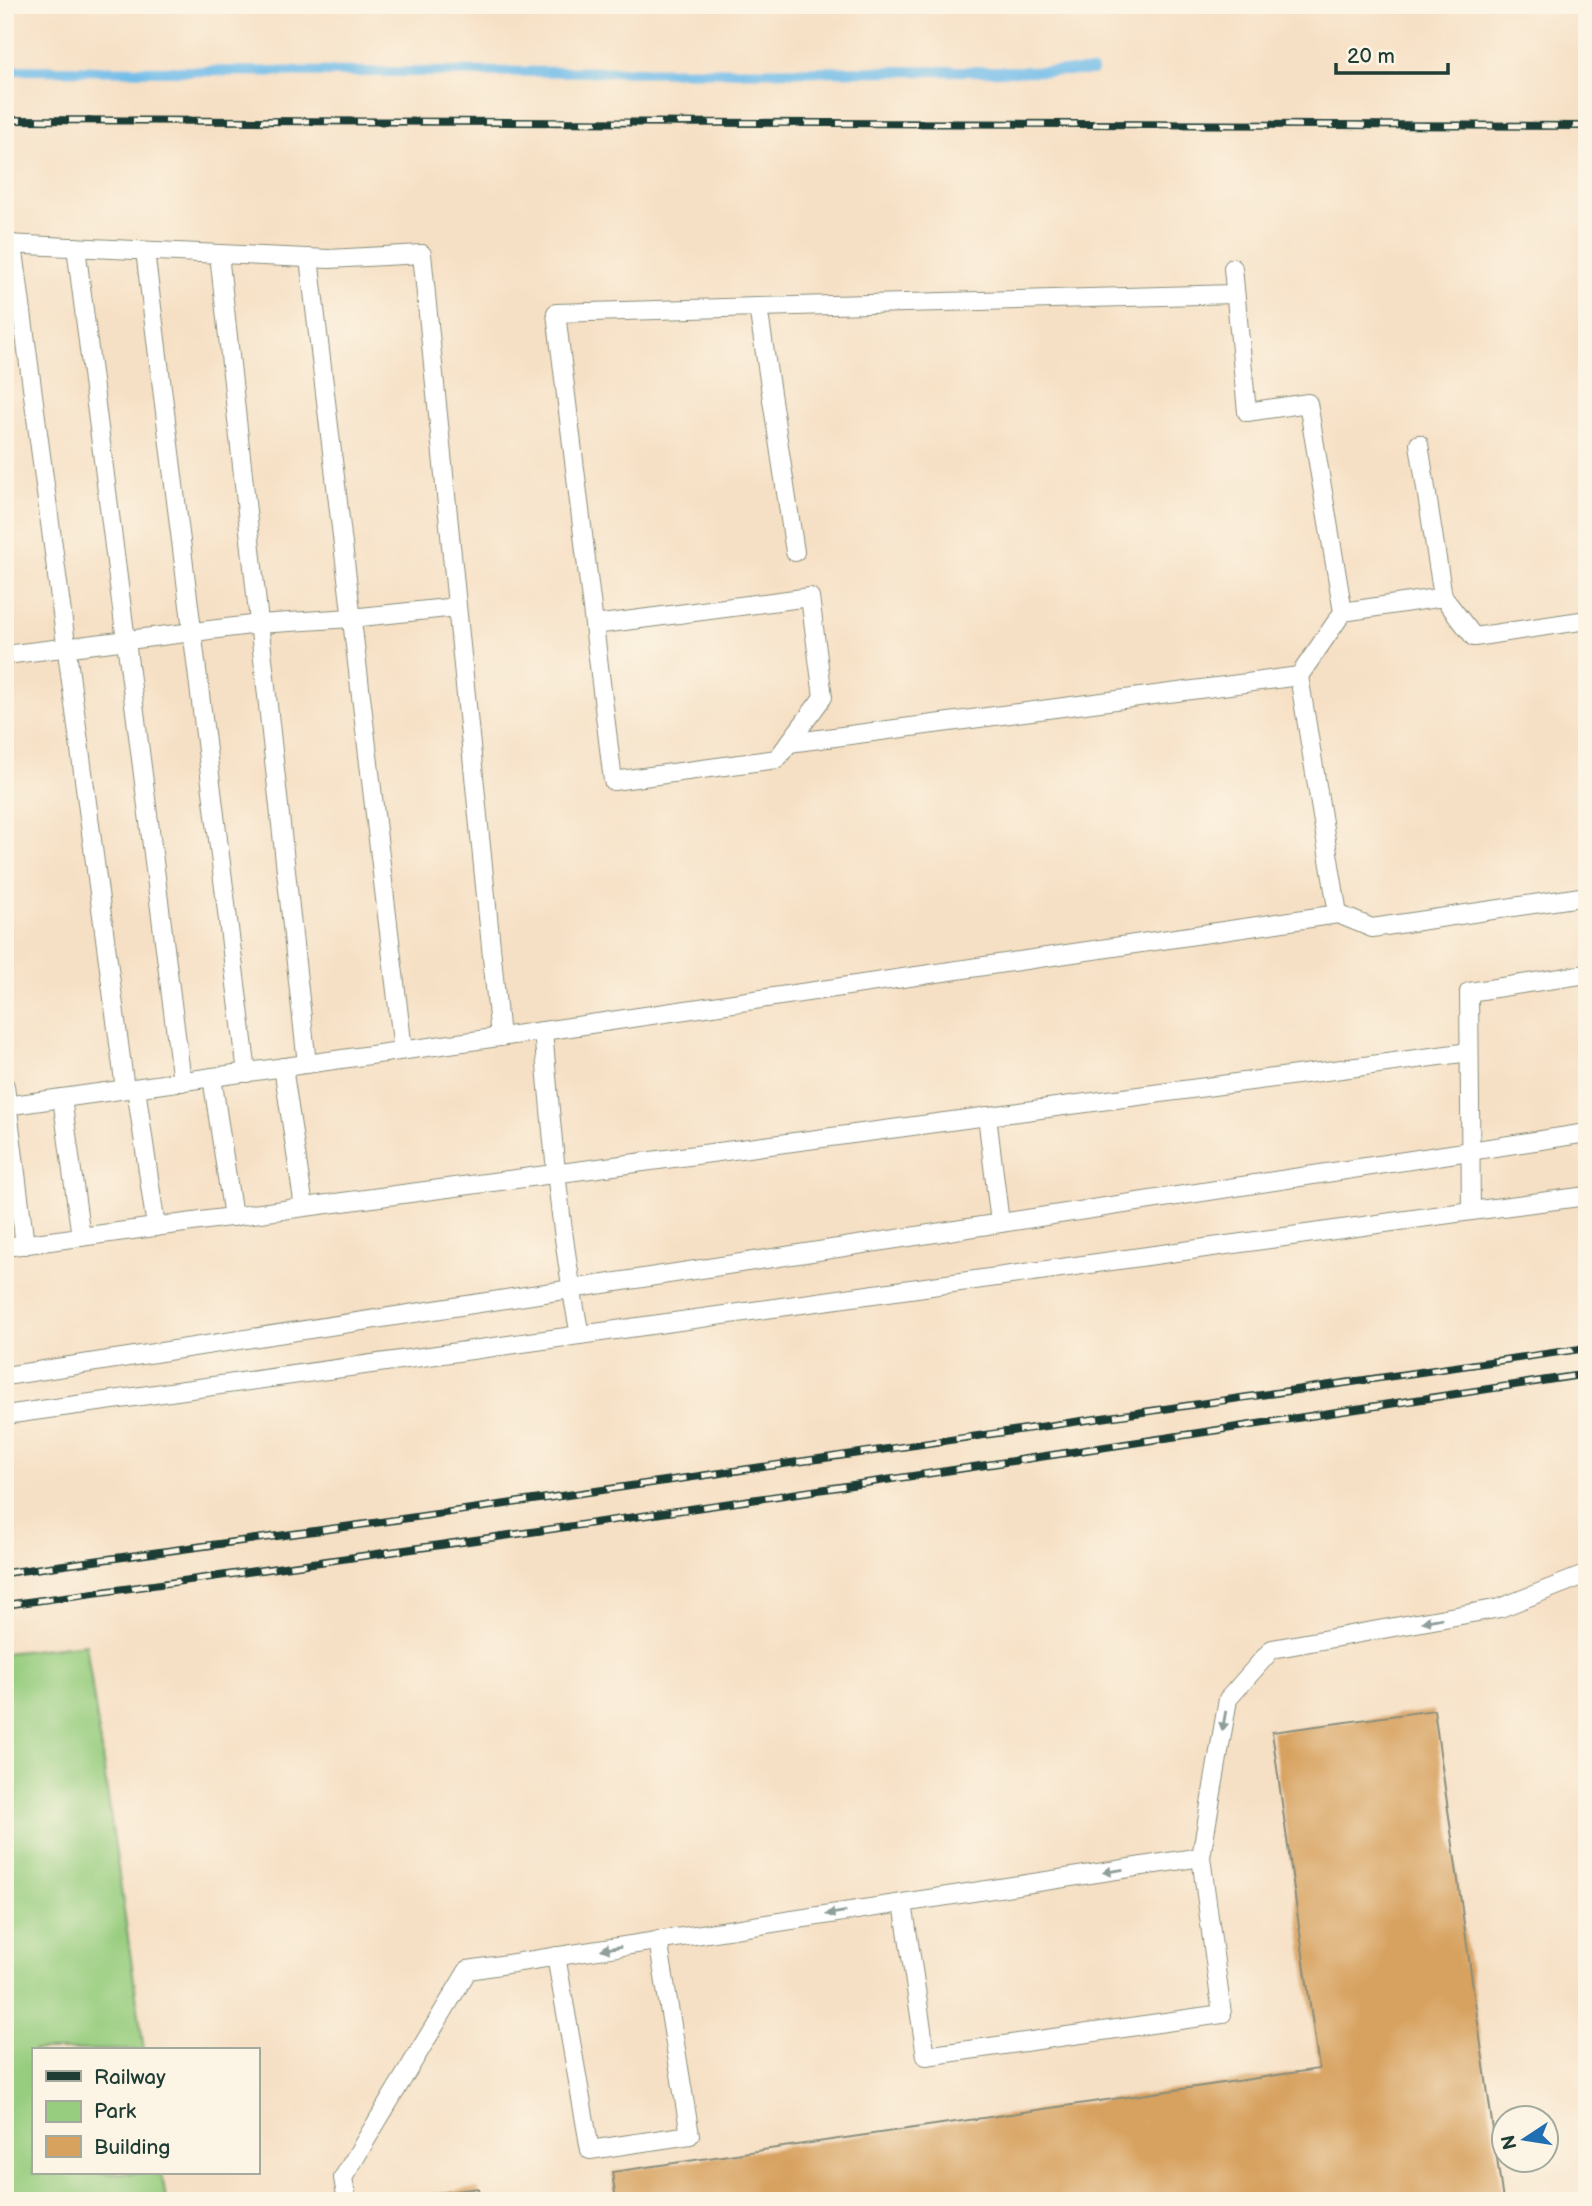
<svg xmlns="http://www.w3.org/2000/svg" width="1592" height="2206" font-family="'Balsamiq Sans',sans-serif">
<rect width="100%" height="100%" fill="#fcf5e5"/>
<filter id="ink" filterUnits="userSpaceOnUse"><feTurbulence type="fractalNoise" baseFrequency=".0143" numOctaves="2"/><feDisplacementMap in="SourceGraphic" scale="14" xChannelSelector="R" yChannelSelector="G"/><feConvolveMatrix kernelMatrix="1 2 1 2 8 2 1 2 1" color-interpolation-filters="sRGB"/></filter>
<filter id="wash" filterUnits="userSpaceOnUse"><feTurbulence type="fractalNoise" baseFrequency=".00686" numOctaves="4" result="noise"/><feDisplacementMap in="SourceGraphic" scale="28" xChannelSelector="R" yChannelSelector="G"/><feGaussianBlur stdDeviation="1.57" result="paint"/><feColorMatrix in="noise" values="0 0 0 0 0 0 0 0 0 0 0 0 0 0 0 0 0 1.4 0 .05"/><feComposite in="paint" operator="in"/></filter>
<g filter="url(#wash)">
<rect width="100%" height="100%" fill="#f6e0c5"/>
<!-- green -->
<polygon fill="#97cd7f" stroke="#5b855a" stroke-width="2" points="86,1644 144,2050 33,2050 33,2173 162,2173 166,2201 5,2201 5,1653"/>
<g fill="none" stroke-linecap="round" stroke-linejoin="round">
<!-- stream -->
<polyline stroke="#6fbce9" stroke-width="10" points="5,70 370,72 1092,71"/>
</g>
<g id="blocks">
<!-- building -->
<g fill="#d7a15e">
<polygon points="1434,1710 1503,2201 616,2201 612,2172 1319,2069 1272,1732"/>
<polygon points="478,2188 480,2201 392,2201 392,2199"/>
</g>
</g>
</g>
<g filter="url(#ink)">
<use href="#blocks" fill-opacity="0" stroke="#8a8e7c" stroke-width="2"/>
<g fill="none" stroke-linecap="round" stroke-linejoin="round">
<!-- lane casing -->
<g stroke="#8a8e7c" stroke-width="20">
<g id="lane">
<polyline points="5,244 329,259 422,254 500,1037"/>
<polyline points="13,244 125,1089"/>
<polyline points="76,247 182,1082"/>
<polyline points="145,251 247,1073"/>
<polyline points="219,254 307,1064"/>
<polyline points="309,258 403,1050"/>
<polyline points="1233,268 1247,412 1308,403 1343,612 1299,676 1338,914 1372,928 1587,896"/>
<polyline points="1419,444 1443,597"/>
<polyline points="795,552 758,307 1235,294"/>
<polyline points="1343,612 1443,597 1474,637 1587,620"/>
<polyline points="594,625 810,597 823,697 777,759 613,781 556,313 758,307"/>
<polyline points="5,655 259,624 351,618 457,607"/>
<polyline points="789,743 1299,676"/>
<polyline points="1587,974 1469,992 1471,1211 1587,1196"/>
<path d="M543,1031C552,1133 560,1235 580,1335"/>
<polyline points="283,1067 304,1207"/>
<polyline points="212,1077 233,1217"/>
<polyline points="5,1086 25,1245"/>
<polyline points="136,1088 156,1227"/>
<polyline points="62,1098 81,1237"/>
<polyline points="5,1106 543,1031 1338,914"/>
<polyline points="987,1116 1000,1223"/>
<polyline points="5,1247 1469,1052"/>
<polyline points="5,1376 1587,1133"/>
<polyline points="5,1415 1471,1211"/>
<polyline points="903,1903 926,2056 1222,2014 1201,1857"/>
<polyline points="556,1956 590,2150 690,2135 658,1940"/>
<polyline points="347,2201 343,2178 468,1970 1201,1857 1228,1699 1272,1649 1500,1608 1587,1574"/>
</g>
</g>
<!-- lane -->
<use href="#lane" stroke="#fff" stroke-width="18"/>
<!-- rail casing -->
<g stroke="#1f3d34" stroke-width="8">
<g id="rail">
<polyline points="5,120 1587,126"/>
<polyline points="5,1573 381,1522 1587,1348"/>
<path d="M5,1605C533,1535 1060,1454 1587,1374"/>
</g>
</g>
<!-- rail -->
<use href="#rail" stroke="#fcf5e5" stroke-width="5" stroke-dasharray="16" stroke-linecap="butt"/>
</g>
<!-- one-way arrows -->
<defs><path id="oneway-solid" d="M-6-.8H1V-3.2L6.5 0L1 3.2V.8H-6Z" transform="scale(1.75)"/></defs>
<g fill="#8f9e9a">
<use href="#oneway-solid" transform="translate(1432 1620) rotate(170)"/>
<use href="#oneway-solid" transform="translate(1224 1721) rotate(100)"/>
<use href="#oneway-solid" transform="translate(1113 1871) rotate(171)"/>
<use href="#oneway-solid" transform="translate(836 1913) rotate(171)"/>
<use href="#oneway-solid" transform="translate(611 1948) rotate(171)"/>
</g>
</g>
<!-- margin -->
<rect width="1592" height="2206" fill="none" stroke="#fcf5e5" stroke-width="28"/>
<!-- legend -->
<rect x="32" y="2048" width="228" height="126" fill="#fcf5e5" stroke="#a4ab9e" stroke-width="2"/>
<rect x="46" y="2071" width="35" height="10" fill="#1f3d34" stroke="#a4ab9e" stroke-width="2"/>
<text x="94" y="2084" font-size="21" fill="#1f3d34">Railway</text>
<rect x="46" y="2101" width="35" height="21" fill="#97cd7f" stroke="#a4ab9e" stroke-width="2"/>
<text x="94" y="2118" font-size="21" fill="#1f3d34">Park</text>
<rect x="46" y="2136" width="35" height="21" fill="#d7a15e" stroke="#a4ab9e" stroke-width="2"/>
<text x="94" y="2154" font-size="21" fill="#1f3d34">Building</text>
<!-- north arrow -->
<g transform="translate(1525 2139) rotate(258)"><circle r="33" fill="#fcf5e5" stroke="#a4ab9e" stroke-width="2"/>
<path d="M0-5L12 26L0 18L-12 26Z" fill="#1f6fb2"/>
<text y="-10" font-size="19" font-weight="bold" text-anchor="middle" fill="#1f3d34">N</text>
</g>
<!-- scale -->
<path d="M1336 63v10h112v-10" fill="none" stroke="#1f3d34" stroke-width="3.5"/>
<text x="1347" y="63" font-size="21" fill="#1f3d34" stroke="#fcf5e5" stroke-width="5" paint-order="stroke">20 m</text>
</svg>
